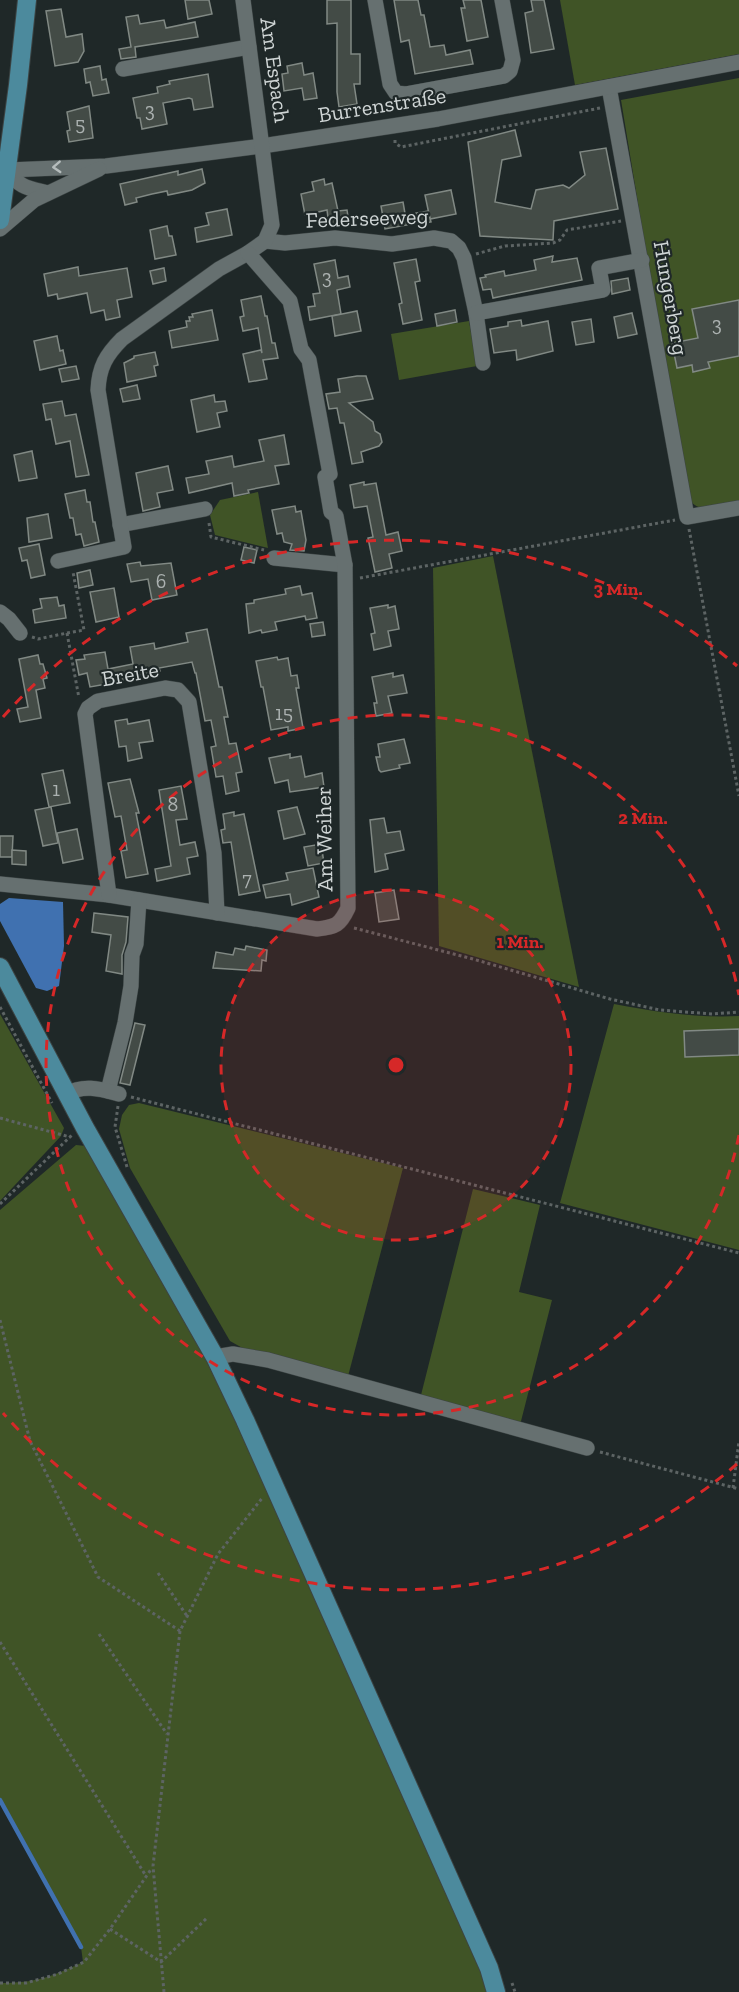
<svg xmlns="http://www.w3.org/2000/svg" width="739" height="1992" font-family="'Zilla Slab',serif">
<rect width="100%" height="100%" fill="#1f2828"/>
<!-- green -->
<g fill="#405426">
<polygon points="560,0 739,0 739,54 575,85"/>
<path d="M739,78V504C722,507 703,515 690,501L656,313L621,100Z"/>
<polygon points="469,321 477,366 399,380 391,334"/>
<polygon points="258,492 268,548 215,535 210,515 220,500"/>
<polygon points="493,556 579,987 439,946 433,568"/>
<path d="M614,1004C655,1012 696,1018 739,1016V1250L560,1203Z"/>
<polygon points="0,1014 64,1128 61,1136 0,1201"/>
<polygon points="139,1103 403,1168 347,1380 246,1350 230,1341 130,1168 119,1129 122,1115 129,1105"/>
<path d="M76,1145L86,1146L210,1361L483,1972L488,1992H0V1983C35,1983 52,1977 83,1962L81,1947L0,1800V1210Z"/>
<polygon points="473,1189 540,1205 519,1292 552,1300 520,1425 420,1399"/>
</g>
<!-- water -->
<polygon fill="#4071b0" points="9,898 63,902 64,946 59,986 47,991 36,988 0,921 0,904"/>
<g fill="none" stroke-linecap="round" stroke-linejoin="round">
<!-- stream -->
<polyline stroke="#4071b0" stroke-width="4.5" points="0,1800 81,1947"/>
</g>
<!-- building -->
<g fill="#434b46" stroke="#818984" stroke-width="1.5">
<polygon points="185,0 209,0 212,14 188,19"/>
<polygon points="327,0 351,0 351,54 360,54 360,84 354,84 357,104 339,107 337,92 337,23 327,24"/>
<polygon points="394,0 418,0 421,15 424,15 430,47 444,45 446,55 470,50 473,64 415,74 409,40 401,42"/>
<polygon points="463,0 481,0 488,37 467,41 461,8 465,8"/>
<polygon points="531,0 544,0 554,49 531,53 525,13 533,11"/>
<polygon points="61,9 66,37 82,34 84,51 78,62 55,66 46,11"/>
<polygon points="138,15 140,24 164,20 166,28 195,22 198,37 135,47 136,57 121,59 119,49 131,47 126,17"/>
<polygon points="302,63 304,75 313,73 317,98 304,100 302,88 284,91 282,74 288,73 287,66"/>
<polygon points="100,66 102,80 106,79 109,93 93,96 90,82 86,83 84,69"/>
<polygon points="208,74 213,107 194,110 192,99 189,98 163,103 167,124 142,129 140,118 137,118 133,98 158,93 157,87 170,84 169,81"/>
<polygon points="89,106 93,138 69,142 67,131 70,130 67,112"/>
<polygon points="515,130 521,156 502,160 495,202 531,209 536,190 563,185 569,188 585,175 580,152 606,148 618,209 554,221 553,240 480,236 468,142"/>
<polygon points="202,169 205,183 192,190 168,195 167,191 152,194 136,198 137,202 125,205 120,184 178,171 178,175"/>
<polygon points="324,179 325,185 332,183 338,211 347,210 349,223 329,226 327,210 305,215 301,194 314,191 312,182"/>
<polygon points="451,190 456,214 430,219 425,195"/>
<polygon points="403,202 407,225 385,229 381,206"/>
<polygon points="227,209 232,235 197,242 195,228 209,225 206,213"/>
<polygon points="428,211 431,222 418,224 416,213"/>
<polygon points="167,226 169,236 172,236 176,255 155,259 150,230"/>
<polygon points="553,256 552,262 577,258 582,280 493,298 491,289 483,290 480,278 486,277 485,275 504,271 505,276 536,270 534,260"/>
<polygon points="416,259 420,281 415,282 422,320 403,324 399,304 402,303 394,263"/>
<polygon points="335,260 338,278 348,276 350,287 337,290 341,314 310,320 308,307 315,306 313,294 320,293 314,264"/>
<polygon points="78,267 79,276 127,268 132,297 117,300 120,317 106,320 104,310 91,313 87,293 58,299 57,294 48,296 44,274"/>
<polygon points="164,268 166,281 153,284 150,271"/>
<polygon points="628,278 630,290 612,294 611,281"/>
<polygon points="261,296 265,316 267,316 272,343 275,343 278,358 263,360 267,379 249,382 243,354 261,350 262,353 258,328 243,331 240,317 244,316 241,300"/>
<polygon points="739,300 739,356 708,362 710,368 693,372 692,365 677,368 672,343 698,338 692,309"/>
<polygon points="212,310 218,340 172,348 169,331 187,327 186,321 190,321 189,317 193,317 192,314"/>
<polygon points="455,310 457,322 437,326 435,314"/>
<polygon points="357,311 361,331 335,336 332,316"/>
<polygon points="632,313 637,334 618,338 614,317"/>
<polygon points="591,319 594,342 576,345 572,322"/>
<polygon points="521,320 522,326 548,321 553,351 517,360 516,350 494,353 490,329 508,326 508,322"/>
<polygon points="57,336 60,351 63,350 66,364 40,370 34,341"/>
<polygon points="155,352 158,365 154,366 156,376 127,382 124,363 134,358 134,356"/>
<polygon points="76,366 79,379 62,382 59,369"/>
<polygon points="357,376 366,376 373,399 349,403 373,422 375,431 380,434 382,442 379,446 361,452 363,462 352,464 344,423 340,423 337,408 329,409 326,394 340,392 338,379"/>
<polygon points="137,385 140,399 123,402 120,389"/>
<polygon points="214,395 215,402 225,401 227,411 217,413 220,427 197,432 191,400"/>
<polygon points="62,401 65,416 76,414 89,475 76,477 70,441 56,444 51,419 46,420 43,404"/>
<polygon points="284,435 289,464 275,466 279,484 248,490 249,493 234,496 232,483 189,493 186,478 209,474 206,461 232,456 234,467 264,461 259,440"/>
<polygon points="32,451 37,478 19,481 14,455"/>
<polygon points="168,466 173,490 157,493 160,507 143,511 136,473"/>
<polygon points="364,482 364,485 376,483 386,535 398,532 402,551 389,554 392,568 375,572 368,538 373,537 367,506 354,508 350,485"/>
<polygon points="85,490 87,502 90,502 93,522 95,522 99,542 84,546 81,534 76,535 73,518 70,518 65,494"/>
<polygon points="295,506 296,512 301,511 306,540 304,551 290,550 292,544 284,542 282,533 277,534 272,510"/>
<polygon points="48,514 52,538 29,542 27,518"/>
<polygon points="39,544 45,575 31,578 27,560 22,561 19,548"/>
<polygon points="244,547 257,550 254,563 241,560"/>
<polygon points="140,562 141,566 171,563 177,595 152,600 148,579 131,582 127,564"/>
<polygon points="90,570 93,585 79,588 77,573"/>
<polygon points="300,586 302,595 312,593 317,618 306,620 305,616 275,622 277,630 262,633 261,630 249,633 246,604 254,603 254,600 286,594 285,589"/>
<polygon points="114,588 119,617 96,622 90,592"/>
<polygon points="57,597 59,606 64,605 66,618 35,623 33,610 42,608 40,599"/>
<polygon points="388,605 388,608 395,606 399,629 388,631 391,646 374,650 371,634 375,633 370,608"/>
<polygon points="323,622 325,635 312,637 310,624"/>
<polygon points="207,629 219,687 222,687 228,717 224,717 229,744 236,743 242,772 236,773 239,791 226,794 223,776 216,777 211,747 216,746 211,720 205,721 196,673 195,673 192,662 159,668 160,671 123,678 123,681 90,687 87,673 79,675 76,660 85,659 84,655 105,652 108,669 133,664 130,647 154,643 155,649 188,642 186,633"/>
<polygon points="38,655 40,664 43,664 47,678 43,679 45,688 36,690 41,718 20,722 17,709 28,707 19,659"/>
<polygon points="277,657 278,660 288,658 291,676 297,675 299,688 296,688 303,728 288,731 288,727 271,730 263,687 261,687 256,661"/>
<polygon points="393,673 393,677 403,675 407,693 388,696 392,713 376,716 374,703 377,703 372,677"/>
<polygon points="127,719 128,724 149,720 153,741 139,743 142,758 128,761 126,746 119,747 115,721"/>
<polygon points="404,739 410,763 399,765 400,768 381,772 379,770 376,757 380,757 378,744"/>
<polygon points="290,754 290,758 301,756 305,777 322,773 324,787 290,792 288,780 275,783 269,758"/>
<polygon points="63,770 70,803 49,807 42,774"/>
<polygon points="130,779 139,813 136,813 148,874 126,878 121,851 127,850 121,816 115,817 108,783"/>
<polygon points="181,786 187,819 176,820 180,845 195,842 198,856 187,858 190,874 157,881 155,869 171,866 159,790"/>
<polygon points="51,807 58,843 43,846 35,810"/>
<polygon points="297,807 305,834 284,839 278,811"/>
<polygon points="234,812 234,816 244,814 260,891 239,895 231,842 223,843 221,830 225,829 223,814"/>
<polygon points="384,818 387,833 400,831 404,850 385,854 388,869 375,872 370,820"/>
<polygon points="77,829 83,859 63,863 57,833"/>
<polygon points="0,836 13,836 12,857 0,857"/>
<polygon points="321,844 324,863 308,866 304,847"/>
<polygon points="12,850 26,851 26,865 12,864"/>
<polygon points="313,868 319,897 292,905 290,894 266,898 263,885 288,880 286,873"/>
<polygon points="394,890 399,919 379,922 375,893"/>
<polygon points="94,913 128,917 126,942 122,955 122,974 106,971 111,935 92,932"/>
<polygon points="246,946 267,950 266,961 262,960 261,971 213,968 216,952 233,955 235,948 245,950"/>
<polygon points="135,1023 145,1025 130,1085 120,1083"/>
<polygon points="739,1029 739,1055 685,1057 684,1031"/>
</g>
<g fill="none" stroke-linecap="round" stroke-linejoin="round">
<!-- minor casing -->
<g stroke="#3c4444" stroke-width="16">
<g id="minor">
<polyline points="375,0 390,84 396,93 406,94 504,76 510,71 513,60 502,0"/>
<polyline points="123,69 249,47"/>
<polyline points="609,87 687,517 739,508"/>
<path d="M8,170C19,188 28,188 48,193"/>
<polyline points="0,174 8,170 106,166 262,146 438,119 739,62"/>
<polyline points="0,229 34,200 99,169"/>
<polyline points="265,241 285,243 335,238 392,244 434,238 451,241 459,248 464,258 476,313 483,363"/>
<polyline points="476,313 603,290 599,268 642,260"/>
<polyline points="120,525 205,509"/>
<polyline points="274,558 345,565"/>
<path d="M58,561L124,547L98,390C99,367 106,355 122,339L219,269L248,253L265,241L272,225L243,0"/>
<polyline points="0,612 9,619 20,633"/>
<path d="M0,884L109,895L317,929C336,927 340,925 348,908L345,565L336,516L331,512L325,477L330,474L309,360L301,349L290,301L248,253"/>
<polyline points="109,895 85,714 88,708 98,701 165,688 178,690 189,702 214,853 217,913"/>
<polyline points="108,1091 125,1023 131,986 132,955 136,944 139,900"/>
<path d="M66,1094C84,1084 100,1089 119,1094"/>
<polyline points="215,1357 233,1354 268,1360 587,1448"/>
</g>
</g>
<!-- major casing -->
<g stroke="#3c4444" stroke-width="20">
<g id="major">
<polyline points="0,220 18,85 27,0"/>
<polyline points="0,967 85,1128 215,1357 245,1420 489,1968 496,1992"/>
</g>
</g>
<!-- path -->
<g stroke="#5d6464" stroke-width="3" stroke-dasharray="3 3" stroke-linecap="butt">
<polyline points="395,140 395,143 401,147 600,108"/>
<polyline points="476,254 505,246 553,243 560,240 567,230 621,221"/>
<polyline points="209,523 211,537 264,550"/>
<polyline points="689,529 739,796"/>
<polyline points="360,578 675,520"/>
<polyline points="67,633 84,630 73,572"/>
<polyline points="32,637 38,639 67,633 79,698"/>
<polyline points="354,928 473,959 610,999 660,1010 712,1014 739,1012"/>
<polyline points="0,1007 52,1103"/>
<polyline points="131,1097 739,1253"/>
<polyline points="118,1106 115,1127 127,1167"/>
<polyline points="0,1118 70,1137"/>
<polyline points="0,1204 72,1135"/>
<polyline points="0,1320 30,1441 98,1577 180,1631"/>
<polyline points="600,1452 739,1489"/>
<polyline points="733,1488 739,1441"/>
<polyline points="158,1573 187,1616"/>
<polyline points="99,1634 167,1734"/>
<polyline points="0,1642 146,1876"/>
<polyline points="110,1929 161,1962 208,1917"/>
<polyline points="0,1983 26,1983 58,1974 84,1962 110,1929 152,1868"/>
<polyline points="512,1983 515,1992"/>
<polyline points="164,1992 153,1866 180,1631 218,1554 263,1497"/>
</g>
<!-- minor -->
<use href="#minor" stroke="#667070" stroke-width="15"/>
<!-- major -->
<use href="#major" stroke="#4c8a9d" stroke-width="18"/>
</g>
<!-- one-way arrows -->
<defs><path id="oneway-chevron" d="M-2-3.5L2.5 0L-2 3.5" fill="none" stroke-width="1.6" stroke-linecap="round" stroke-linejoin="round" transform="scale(1.5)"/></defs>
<use stroke="#b5bcbc" href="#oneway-chevron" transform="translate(57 167) rotate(177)"/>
<!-- distance rings -->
<circle cx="396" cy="1065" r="175" fill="#d62828" fill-opacity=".12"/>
<g fill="none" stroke="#d62828" stroke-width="3" stroke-dasharray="10 8">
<circle cx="396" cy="1065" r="175"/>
<path d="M739 1135A350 350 0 1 1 739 995"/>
<path d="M737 1464A525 525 0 0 1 3 1413M3 717A525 525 0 0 1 737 666"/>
</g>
<g text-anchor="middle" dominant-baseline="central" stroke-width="4.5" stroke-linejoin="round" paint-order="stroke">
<!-- number labels -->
<g font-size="20" fill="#acb2b1">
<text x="150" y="110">3</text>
<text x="80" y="124">5</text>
<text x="327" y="277">3</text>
<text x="717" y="324">3</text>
<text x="161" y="581">6</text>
<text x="284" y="713">15</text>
<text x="56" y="789">1</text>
<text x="173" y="804">8</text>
<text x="247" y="879">7</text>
</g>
<!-- street labels -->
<g font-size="22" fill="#cfd5d5" stroke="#1f2828">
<text transform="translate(275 70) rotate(82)">Am Espach</text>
<text transform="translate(382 105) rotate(-9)">Burrenstraße</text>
<text transform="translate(367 218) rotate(-2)">Federseeweg</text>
<text transform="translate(671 298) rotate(80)">Hungerberg</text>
<text transform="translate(130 674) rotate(-10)">Breite</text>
<text transform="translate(324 839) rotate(-91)">Am Weiher</text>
</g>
</g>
<circle cx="396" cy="1065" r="9" fill="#d62828" stroke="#1f2828" stroke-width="3"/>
<g font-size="18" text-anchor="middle" font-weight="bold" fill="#d62828" stroke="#1f2828" stroke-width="4.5" stroke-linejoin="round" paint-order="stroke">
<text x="618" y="595">3 Min.</text>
<text x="643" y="824">2 Min.</text>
<text x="520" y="948">1 Min.</text>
</g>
</svg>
